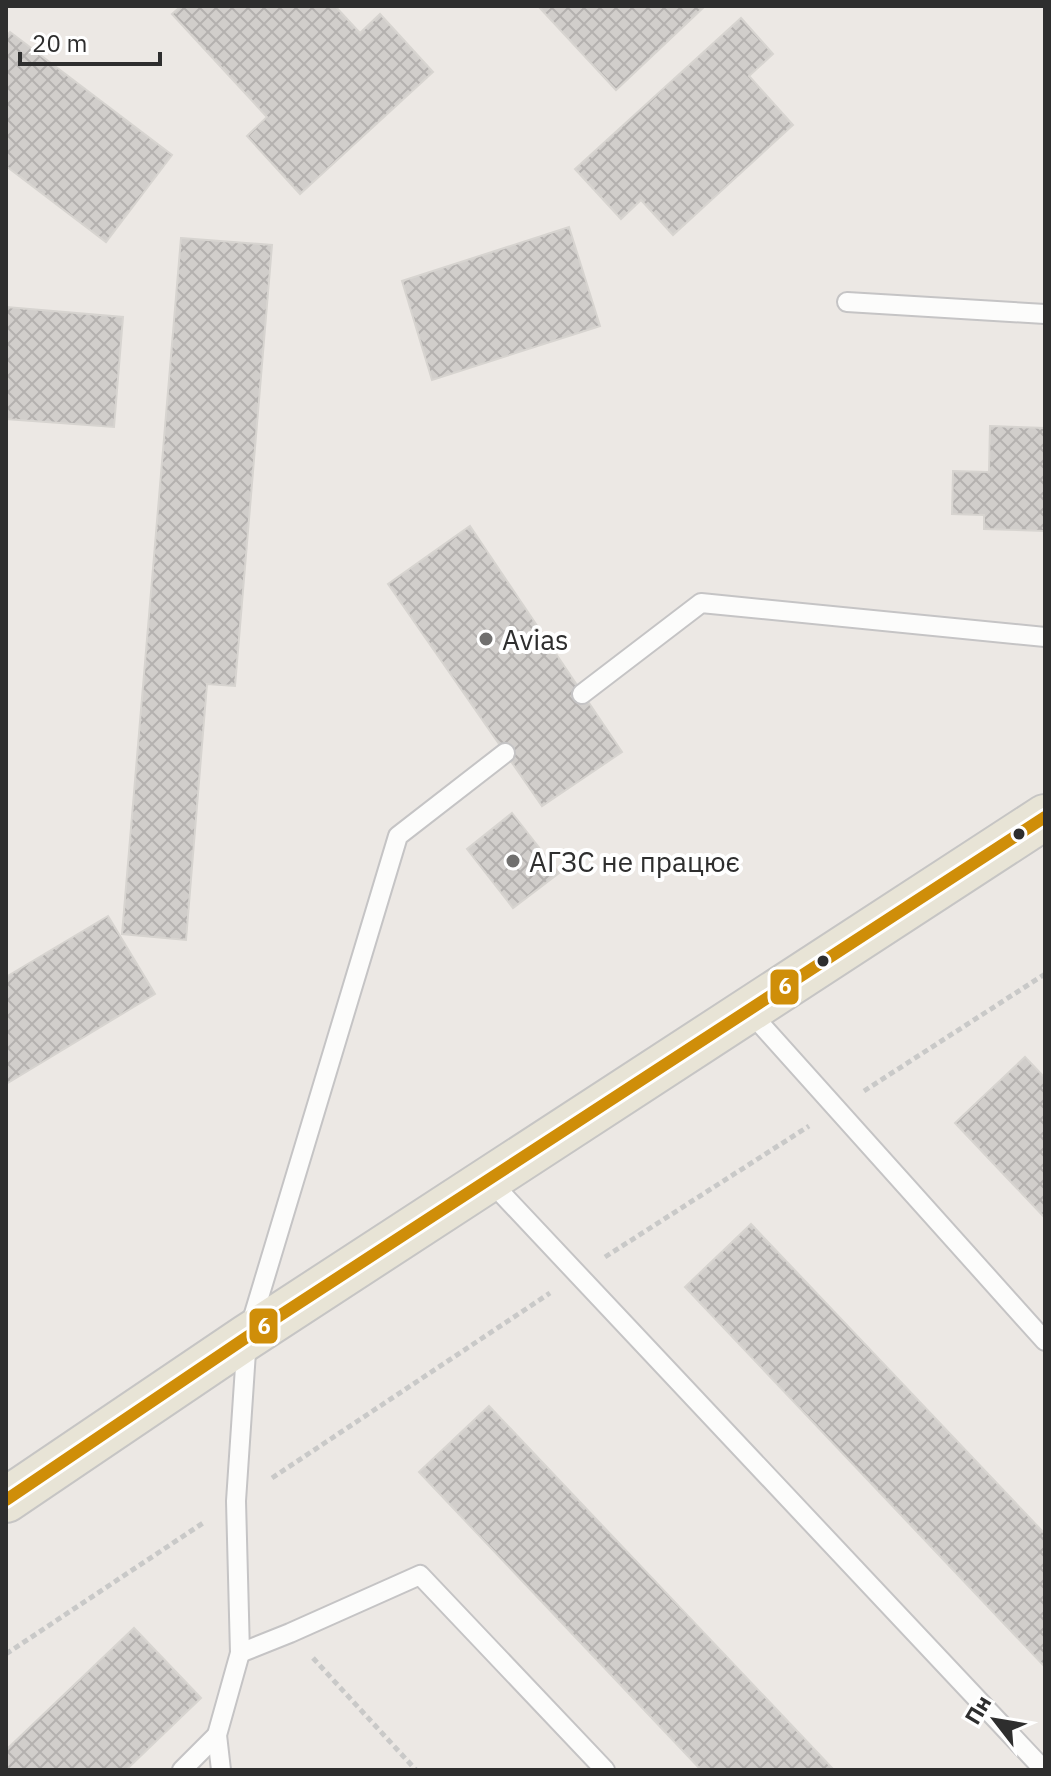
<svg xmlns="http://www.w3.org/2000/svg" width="1051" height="1776" font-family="'IBM Plex Sans',sans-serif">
<defs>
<pattern id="building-cross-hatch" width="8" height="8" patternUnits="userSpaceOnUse" patternTransform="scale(2)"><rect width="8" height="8" fill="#d1cecb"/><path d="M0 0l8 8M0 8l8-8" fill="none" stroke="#b4b1af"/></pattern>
</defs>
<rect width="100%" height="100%" fill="#ece8e4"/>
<!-- building -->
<g fill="url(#building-cross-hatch)" stroke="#d7d4d0" stroke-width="2">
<polygon points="181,6 335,6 360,33 380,14 433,72 300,194 247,136 267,117 172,14"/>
<polygon points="538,6 705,6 616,90"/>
<polygon points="741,18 773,54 749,76 793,125 673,235 641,200 621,219 575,169"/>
<polygon points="10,32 172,155 106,242 6,166 6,37"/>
<polygon points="569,227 600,326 432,380 402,281"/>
<polygon points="181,238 272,245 235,686 207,684 186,940 122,934"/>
<polygon points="6,307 123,317 114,427 6,419"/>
<polygon points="990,426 1045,428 1045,531 984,529 984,515 952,514 953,471 989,472"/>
<polygon points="470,526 622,752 542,806 388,584"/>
<polygon points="512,813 559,873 513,908 467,849"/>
<polygon points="108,916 155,994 6,1084 6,977"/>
<polygon points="1025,1057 1045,1078 1045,1218 955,1123"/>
<polygon points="751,1224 1045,1534 1045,1667 685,1287"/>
<polygon points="489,1406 834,1770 701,1770 419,1472"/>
<polygon points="134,1628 201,1698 126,1770 6,1770 6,1750"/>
</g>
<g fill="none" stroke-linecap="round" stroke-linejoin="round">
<!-- service casing -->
<g stroke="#c5c4c5" stroke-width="22">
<g id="service">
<polyline points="847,302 1045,314"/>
<polyline points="582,694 701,603 1045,637"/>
<polyline points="748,1010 1045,1341"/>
<polyline points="489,1180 1044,1770"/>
<polyline points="240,1653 290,1633 420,1575 605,1770"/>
<polyline points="182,1770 217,1735"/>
<polyline points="221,1770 217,1735 240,1653 236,1501 247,1337 398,836 505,753"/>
</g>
</g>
<!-- primary casing -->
<g stroke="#c6c5c4" stroke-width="48">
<polyline id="primary" points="6,1500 247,1337 1045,817"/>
</g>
<!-- path -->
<g stroke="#c9c9c8" stroke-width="5" stroke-dasharray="6 4" stroke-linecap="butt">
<polyline points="864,1091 1045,974"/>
<polyline points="605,1257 809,1126"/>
<polyline points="272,1478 550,1293"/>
<polyline points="6,1654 203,1523"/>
<polyline points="313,1658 416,1770"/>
</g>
<!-- service -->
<use href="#service" stroke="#fcfcfb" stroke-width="18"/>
<!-- primary -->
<use href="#primary" stroke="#e8e4d6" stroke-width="44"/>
<!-- bus-1 casing -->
<g stroke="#fff" stroke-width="18">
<polyline id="bus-1" points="6,1500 247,1337 1045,817"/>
</g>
<!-- bus-1 -->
<use href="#bus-1" stroke="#cf8e09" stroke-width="12"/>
</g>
<!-- markers -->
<g fill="#706f6e" stroke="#fff" stroke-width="3">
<circle cx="486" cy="639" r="8"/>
<circle cx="513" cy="861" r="8"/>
</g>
<g fill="#2e2e2e" stroke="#fff" stroke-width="3">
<circle cx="1019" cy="834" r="7"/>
<circle cx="823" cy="961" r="7"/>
</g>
<g text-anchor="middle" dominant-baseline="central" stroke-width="8" stroke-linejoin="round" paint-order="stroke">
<!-- poi labels -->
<g font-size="28" fill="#2e2e2e" stroke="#fff" text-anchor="start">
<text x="502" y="639">Avias</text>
<text x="529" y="861">АГЗС не працює</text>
</g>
</g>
<g stroke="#fff" stroke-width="3">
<rect x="769" y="968" width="31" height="38" rx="8" fill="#cf8e09"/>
<rect x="248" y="1307" width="31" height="38" rx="8" fill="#cf8e09"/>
</g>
<g font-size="22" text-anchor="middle" font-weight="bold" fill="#fff">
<text x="785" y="994">6</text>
<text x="264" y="1334">6</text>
</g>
<!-- border -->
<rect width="1051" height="1776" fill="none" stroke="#2e2e2e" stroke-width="16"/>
<!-- north arrow -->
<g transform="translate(995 1720) rotate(301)" stroke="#ffffff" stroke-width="6" paint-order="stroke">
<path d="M0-6L14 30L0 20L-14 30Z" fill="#2e2e2e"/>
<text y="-12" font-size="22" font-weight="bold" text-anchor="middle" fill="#2e2e2e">Пн</text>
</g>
<!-- scale -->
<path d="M20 52v12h140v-12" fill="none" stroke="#2e2e2e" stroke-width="4"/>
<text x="32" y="52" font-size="24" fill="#2e2e2e" stroke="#ffffff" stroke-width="6" paint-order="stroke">20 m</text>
</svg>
